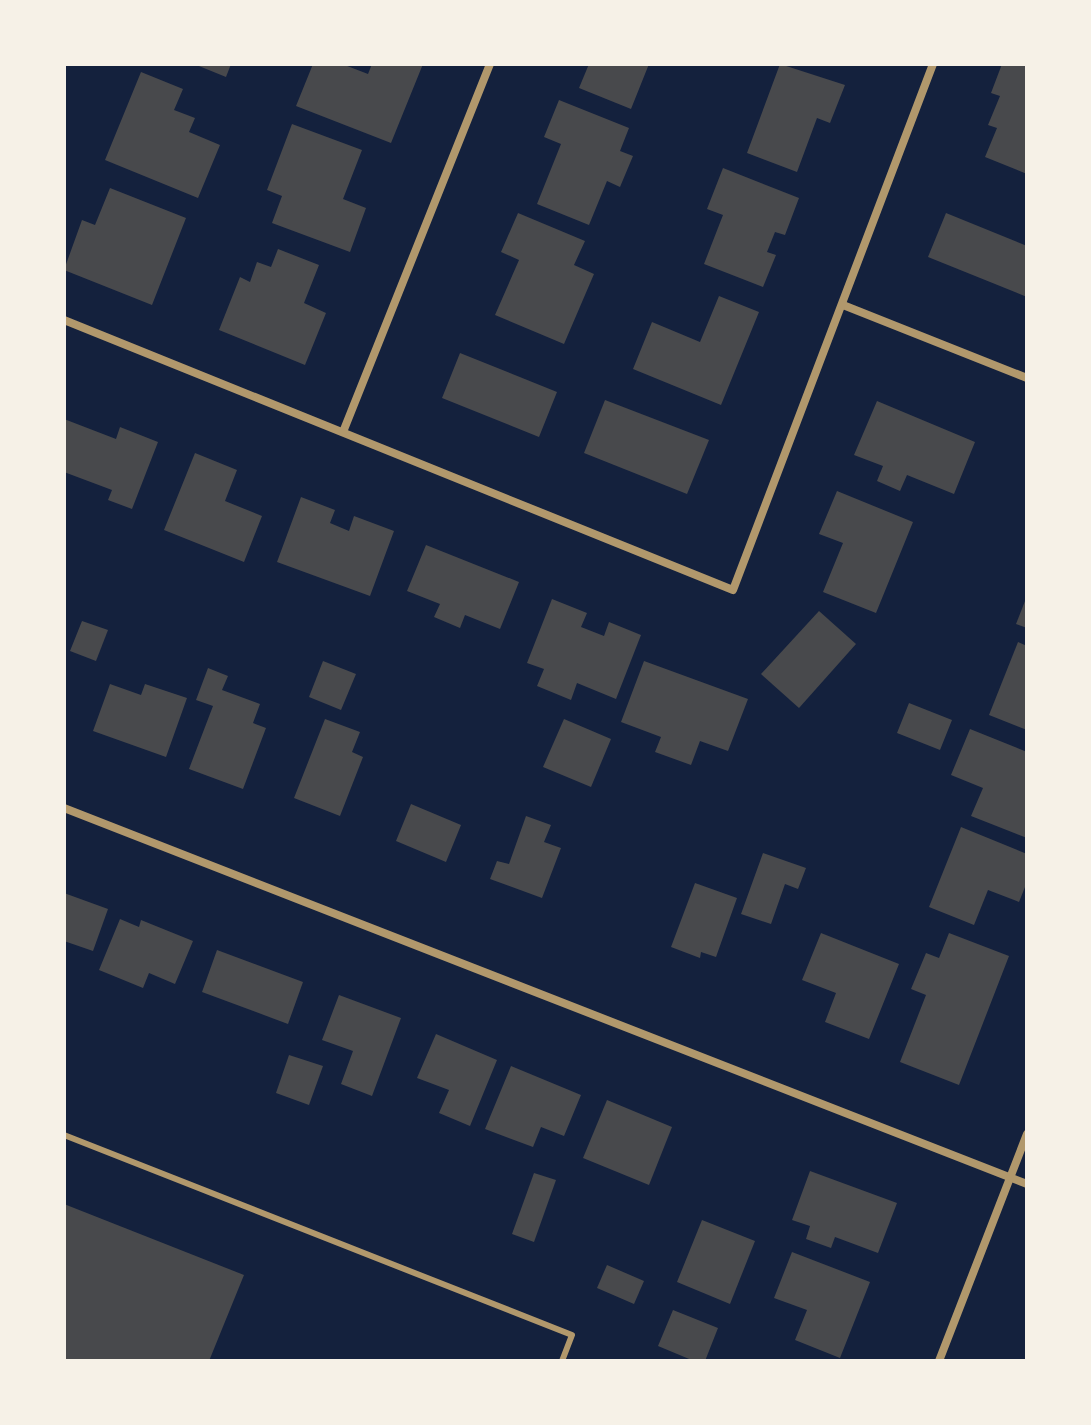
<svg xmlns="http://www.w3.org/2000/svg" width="1091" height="1425" font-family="'Varela Round',sans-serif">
<rect width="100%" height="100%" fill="#14213d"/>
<!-- building -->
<g fill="#48494c">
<polygon points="194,64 231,64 226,77"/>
<polygon points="313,64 342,64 368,74 372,64 423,64 391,143 296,106"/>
<polygon points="589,64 649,64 631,109 579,88"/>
<polygon points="780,64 845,85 830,123 817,118 797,172 747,153"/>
<polygon points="1002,64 1027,64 1027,174 985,157 997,128 988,125 1000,96 991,93"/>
<polygon points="141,72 183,89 174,110 195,118 189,132 220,145 198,198 105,160"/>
<polygon points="559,100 629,128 620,151 633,156 620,187 607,181 589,225 537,204 561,144 544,137"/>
<polygon points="292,124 362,150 343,199 366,208 350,252 272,223 282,196 267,190"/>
<polygon points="723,168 799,198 785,235 775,232 767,252 776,255 763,287 704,264 723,215 707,209"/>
<polygon points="110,188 186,218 152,305 64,270 82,220 95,225"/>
<polygon points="518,213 585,241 574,265 594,274 564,344 495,315 519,260 501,252"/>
<polygon points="946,213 1027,246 1027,297 928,257"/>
<polygon points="278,249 319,265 304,303 326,313 305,365 219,330 240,277 250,282 257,262 271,267"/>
<polygon points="719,296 759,312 721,405 633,369 652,322 700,342"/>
<polygon points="460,353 557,392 539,437 442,398"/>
<polygon points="605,400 709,440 687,494 584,453"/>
<polygon points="877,401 975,442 954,494 907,475 900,491 877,481 883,466 854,455"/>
<polygon points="64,419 116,439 120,427 158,442 132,509 108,500 112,490 64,472"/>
<polygon points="195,453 237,470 225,501 262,516 244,562 164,530"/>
<polygon points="837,491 913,522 876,613 823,592 843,543 819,534"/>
<polygon points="301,497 335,510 330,523 349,531 354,516 394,531 370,596 277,562"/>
<polygon points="426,545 519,582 500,629 465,615 460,628 434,617 440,604 407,591"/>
<polygon points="1027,596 1027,628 1016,624"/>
<polygon points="552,599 587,613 581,627 604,636 609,622 641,635 616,699 577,683 571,700 537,686 544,669 527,663"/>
<polygon points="819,611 856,644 799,708 761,674"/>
<polygon points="82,621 108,630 96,661 70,651"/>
<polygon points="1018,642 1027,646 1027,730 989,715"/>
<polygon points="323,661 356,674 341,710 309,697"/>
<polygon points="644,661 748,699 728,751 700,741 691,765 655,752 661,737 621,722"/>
<polygon points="208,668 228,676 222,690 260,704 253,723 266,728 243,789 189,769 213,706 196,700"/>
<polygon points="110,684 141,695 145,684 187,698 166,757 93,731"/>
<polygon points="909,703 952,720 940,750 897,733"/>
<polygon points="325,719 360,732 352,752 363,757 340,816 294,798"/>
<polygon points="564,719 611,739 591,787 543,767"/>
<polygon points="970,729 1027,752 1027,838 971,816 983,788 951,775"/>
<polygon points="411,804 461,825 446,862 396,841"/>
<polygon points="526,816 551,825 544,842 561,848 542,898 490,879 497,861 509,864"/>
<polygon points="961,827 1027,854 1027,882 1019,902 988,890 974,925 929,907"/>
<polygon points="763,853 806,868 798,889 785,884 771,924 741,914"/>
<polygon points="695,883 737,898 716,957 701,952 700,958 671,947"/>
<polygon points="64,893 108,909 93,951 64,941"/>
<polygon points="120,919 139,927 141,920 193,941 175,984 149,973 143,988 99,970"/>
<polygon points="821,933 899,964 869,1039 825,1022 836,993 802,980"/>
<polygon points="949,933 1009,956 959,1085 900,1062 926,995 911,989 926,953 939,958"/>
<polygon points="217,950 303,982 288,1024 202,992"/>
<polygon points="339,995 401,1018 372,1096 341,1084 353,1051 322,1040"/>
<polygon points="436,1034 497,1060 470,1126 439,1113 449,1090 417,1078"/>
<polygon points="289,1055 323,1066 309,1105 276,1093"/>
<polygon points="511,1066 581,1095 564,1136 541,1127 533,1147 485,1129"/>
<polygon points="607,1100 672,1127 649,1185 583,1158"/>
<polygon points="810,1171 897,1203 878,1253 835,1237 831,1248 806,1239 810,1226 792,1220"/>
<polygon points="534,1173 556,1180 534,1242 512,1234"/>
<polygon points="64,1204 244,1275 209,1361 64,1361"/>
<polygon points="702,1220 755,1241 730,1304 677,1282"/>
<polygon points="792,1252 870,1282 840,1358 795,1340 807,1310 774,1298"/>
<polygon points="607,1265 644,1281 634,1304 597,1288"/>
<polygon points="673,1310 718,1328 705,1361 694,1361 658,1346"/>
</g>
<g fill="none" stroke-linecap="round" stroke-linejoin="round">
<!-- service -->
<polyline stroke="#b1986c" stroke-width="6" points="64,1135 572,1335 562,1361"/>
<!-- minor -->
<g stroke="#b1986c" stroke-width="8">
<polyline points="843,305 1027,378"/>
<polyline points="64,320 733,590 933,64"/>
<polyline points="343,432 490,64"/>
<polyline points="64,808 1027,1184"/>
<polyline points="939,1361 1027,1134"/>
</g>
</g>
<!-- border -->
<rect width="1091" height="1425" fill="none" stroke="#f6f1e7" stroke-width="132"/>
</svg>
